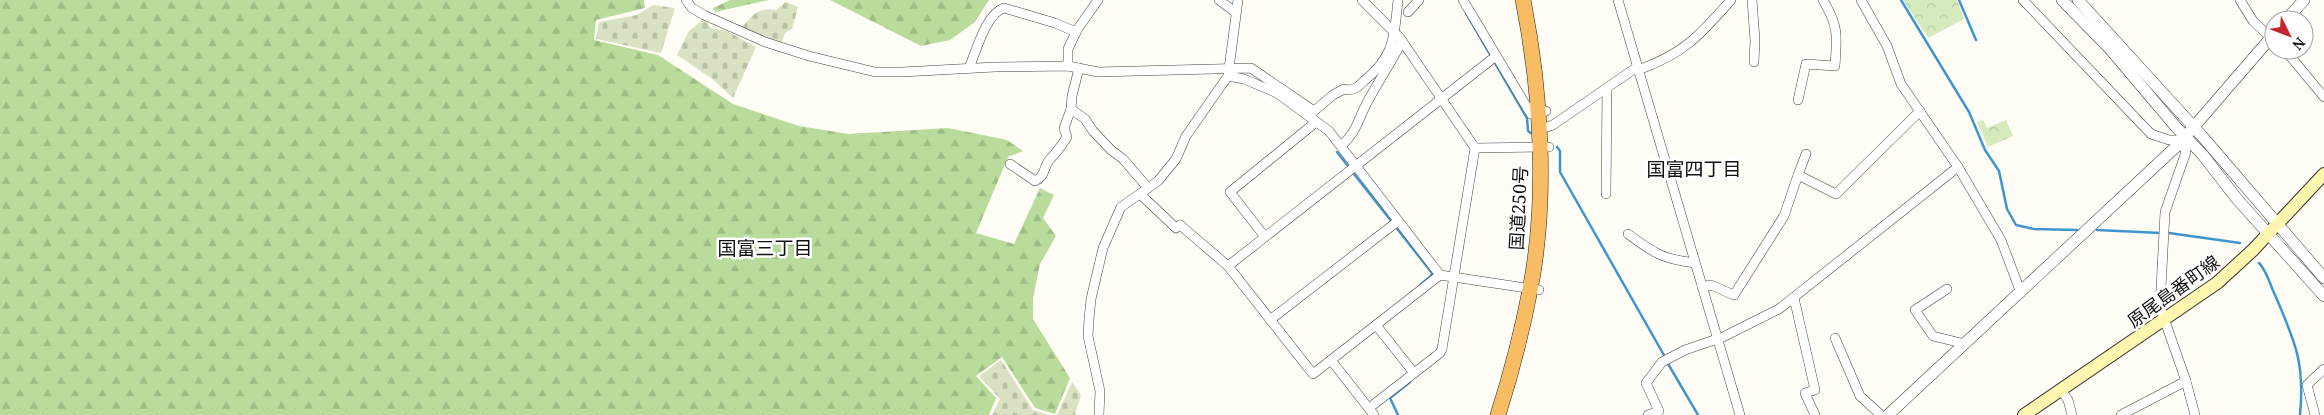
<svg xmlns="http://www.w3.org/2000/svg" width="2324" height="415" font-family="'Noto Serif','Noto Sans JP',serif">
<defs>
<pattern id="forest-firs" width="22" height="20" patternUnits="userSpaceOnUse" patternTransform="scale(1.25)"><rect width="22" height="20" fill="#b9dc9c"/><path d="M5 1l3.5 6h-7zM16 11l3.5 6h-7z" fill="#9ebc85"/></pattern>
<pattern id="cemetery-stones" width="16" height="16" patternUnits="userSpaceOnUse" patternTransform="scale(1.25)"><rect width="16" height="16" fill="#d9e3c4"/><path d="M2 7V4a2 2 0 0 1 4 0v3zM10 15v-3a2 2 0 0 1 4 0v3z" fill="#b9c2a7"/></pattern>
<pattern id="park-crowns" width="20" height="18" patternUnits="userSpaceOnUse" patternTransform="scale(1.25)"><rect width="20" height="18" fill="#d5ebbd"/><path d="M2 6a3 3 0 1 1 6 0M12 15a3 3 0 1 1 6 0" fill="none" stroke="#b6c8a1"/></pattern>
</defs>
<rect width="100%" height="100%" fill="#fffdf5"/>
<!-- forest -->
<g fill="url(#forest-firs)">
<polygon points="0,0 644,0 645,8 596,20 594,40 658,55 733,104 799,126 849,134 948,128 1007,140 1023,151 1008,157 976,233 1014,244 1040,188 1054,195 1043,218 1056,236 1040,264 1033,298 1033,319 1070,378 1055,414 1035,408 1002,357 976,376 996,398 989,415 0,415"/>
<polygon points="730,0 769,0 715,12 713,8"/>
<polygon points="830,0 989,0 975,22 950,40 921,46"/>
</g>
<!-- cemetery -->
<g fill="url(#cemetery-stones)">
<path d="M786,2L798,7L792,29L785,33L781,45L741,29C752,15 758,7 776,10Z"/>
<polygon points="653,5 675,8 661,53 596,39 599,22 637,15"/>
<polygon points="704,19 711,28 727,31 756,47 733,98 711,78 677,55 689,31"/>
<polygon points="1001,360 1033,410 1049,415 992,415 1000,399 979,376"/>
<polygon points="1072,382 1081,395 1075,415 1057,415"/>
</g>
<!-- park -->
<g fill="url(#park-crowns)">
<polygon points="1903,0 1957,0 1964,19 1928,38"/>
<polygon points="1983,120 1987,128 2006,120 2013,136 1988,147 1977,122"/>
</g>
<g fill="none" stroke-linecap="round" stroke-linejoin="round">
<!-- stream -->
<g stroke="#3f96cf" stroke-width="2.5">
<polyline points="1901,0 1969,112 1985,150 1999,171 2007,209 2016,225 2034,229 2077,230"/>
<polyline points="1959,0 1976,40"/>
<polyline points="1466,13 1527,118 1528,131 1531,133"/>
<polyline points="1557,147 1560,151 1560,172 1665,357"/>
<polyline points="1337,152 1348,166"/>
<polyline points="1354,174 1392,222"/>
<polyline points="1395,226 1432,273 1431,276 1420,285"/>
<polyline points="2097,230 2161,233"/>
<polyline points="2169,233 2240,243"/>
<path d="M2259,263C2267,271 2270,285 2275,295C2295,342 2305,362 2300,415"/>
<polyline points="1667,362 1698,415"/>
<polyline points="1398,415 1390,398 1410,382"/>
</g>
<!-- minor casing -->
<g stroke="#444" stroke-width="10">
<g id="minor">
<path d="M686,0L692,8L704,15L765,42L809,56L875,72H902L995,67L1068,66L1098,72L1251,68L1314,111L1333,95L1344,89C1352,92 1358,87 1364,81C1395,56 1394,37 1398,0"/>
<polyline points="1219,0 1235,12"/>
<polyline points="1362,0 1400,38 1475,148 1442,349 1440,353 1369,408"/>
<polyline points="1463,0 1531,114 1546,111"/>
<polyline points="1618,0 1740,415"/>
<polyline points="1752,0 1755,40 1754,62"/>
<polyline points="1861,0 1887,46 1901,84 1958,167 2001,240 2021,293"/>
<polyline points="2023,0 2151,134 2169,140 2182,140 2186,152 2165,212 2160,307 2186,381 2195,415"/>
<polyline points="2240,0 2253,21 2274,41"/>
<polyline points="1408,12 1419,0"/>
<polyline points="2285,50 2324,97"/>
<polyline points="1068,66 1068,49 1077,30 1098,0"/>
<path d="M969,68C976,52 986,13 1004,8L1055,23L1076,32"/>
<polyline points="1079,68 1072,96 1071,109 1085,119 1093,131 1111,150 1123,159 1148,188"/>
<path d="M1638,70C1684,54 1700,35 1731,0"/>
<polyline points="1228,76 1244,79 1277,93 1329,131 1440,275 1539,290"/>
<path d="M1798,100L1806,64L1835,66C1837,36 1839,27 1823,0"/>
<polyline points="1547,127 1553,125 1637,67"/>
<path d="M1341,146C1358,131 1358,118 1369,99C1380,79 1392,61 1402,41"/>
<polyline points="1475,148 1549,147"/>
<polyline points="1806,154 1798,175 1836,194 1920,111"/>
<path d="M1010,164L1035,181C1046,176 1043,167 1050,159C1057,152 1062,145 1067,137L1064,128L1071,109"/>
<polyline points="1140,194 1176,228 1180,225 1228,266 1313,374 1440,275"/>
<polyline points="1606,194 1607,88"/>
<path d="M1628,234C1654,253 1662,259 1695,263"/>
<polyline points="1265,237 1230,192 1316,122"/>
<polyline points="1228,266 1496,56"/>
<polyline points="1702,287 1711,285 1734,295 1784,216 1798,175"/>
<polyline points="1947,289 1915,310 1933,336 1965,344"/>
<polyline points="1794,298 1815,390 1805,393 1815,415"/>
<polyline points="1270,320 1398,221"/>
<polyline points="1376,325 1414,373"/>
<polyline points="1835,338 1860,396 1881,415"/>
<polyline points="1331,360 1374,415"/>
<polyline points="2061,390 2068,400 2072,415"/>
<polyline points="1099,415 1100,391 1088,336 1089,319 1091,299 1103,248 1121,207 1158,181 1176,159 1186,136 1228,76 1238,0"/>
<polyline points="1648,415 1659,411 1646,383 1662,362 1685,350 1723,337 1779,309 1958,167"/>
<polyline points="2121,415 2186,381"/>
<polyline points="2315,415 2307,385 2324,369"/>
</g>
</g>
<!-- tertiary casing -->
<g stroke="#444" stroke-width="12">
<g id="tertiary">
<polyline points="2062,0 2110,49 2176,127 2202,154 2237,199 2324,296"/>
<polyline points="2078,0 2202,136 2324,278"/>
<polyline points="2286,20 2304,0"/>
<polyline points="1888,415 2179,144 2274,34"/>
</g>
</g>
<!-- secondary casing -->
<g stroke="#333" stroke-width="14">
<polyline id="secondary" points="2024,415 2217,283 2253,250 2324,174"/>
</g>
<!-- trunk casing -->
<g stroke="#222" stroke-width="16">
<path id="trunk" d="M1498,415C1511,374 1522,332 1530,290C1548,199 1541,90 1523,0"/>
</g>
<!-- minor -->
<use href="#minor" stroke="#fff" stroke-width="9"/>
<!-- tertiary -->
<use href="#tertiary" stroke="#fff" stroke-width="11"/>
<!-- secondary -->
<use href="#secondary" stroke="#fff6b0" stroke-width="12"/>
<!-- trunk -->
<use href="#trunk" stroke="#f7bc64" stroke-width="15"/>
</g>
<g text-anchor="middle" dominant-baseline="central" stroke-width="5" stroke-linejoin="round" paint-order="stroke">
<!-- street labels -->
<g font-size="18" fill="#111" stroke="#fff">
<text transform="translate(1518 208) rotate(-87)">国道250号</text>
<text transform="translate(2173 291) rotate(-36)">原尾島番町線</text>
</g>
<!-- neighbourhood labels -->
<g font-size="19" fill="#111" stroke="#fff">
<text x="1694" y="169">国富四丁目</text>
<text x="765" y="248">国富三丁目</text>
</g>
</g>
<!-- north arrow -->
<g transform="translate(2289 35) rotate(132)"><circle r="24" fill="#ffffff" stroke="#a0a0a0"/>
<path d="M0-4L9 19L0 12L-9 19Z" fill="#c4262e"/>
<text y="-8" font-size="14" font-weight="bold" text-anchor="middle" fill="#111111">N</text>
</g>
</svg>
